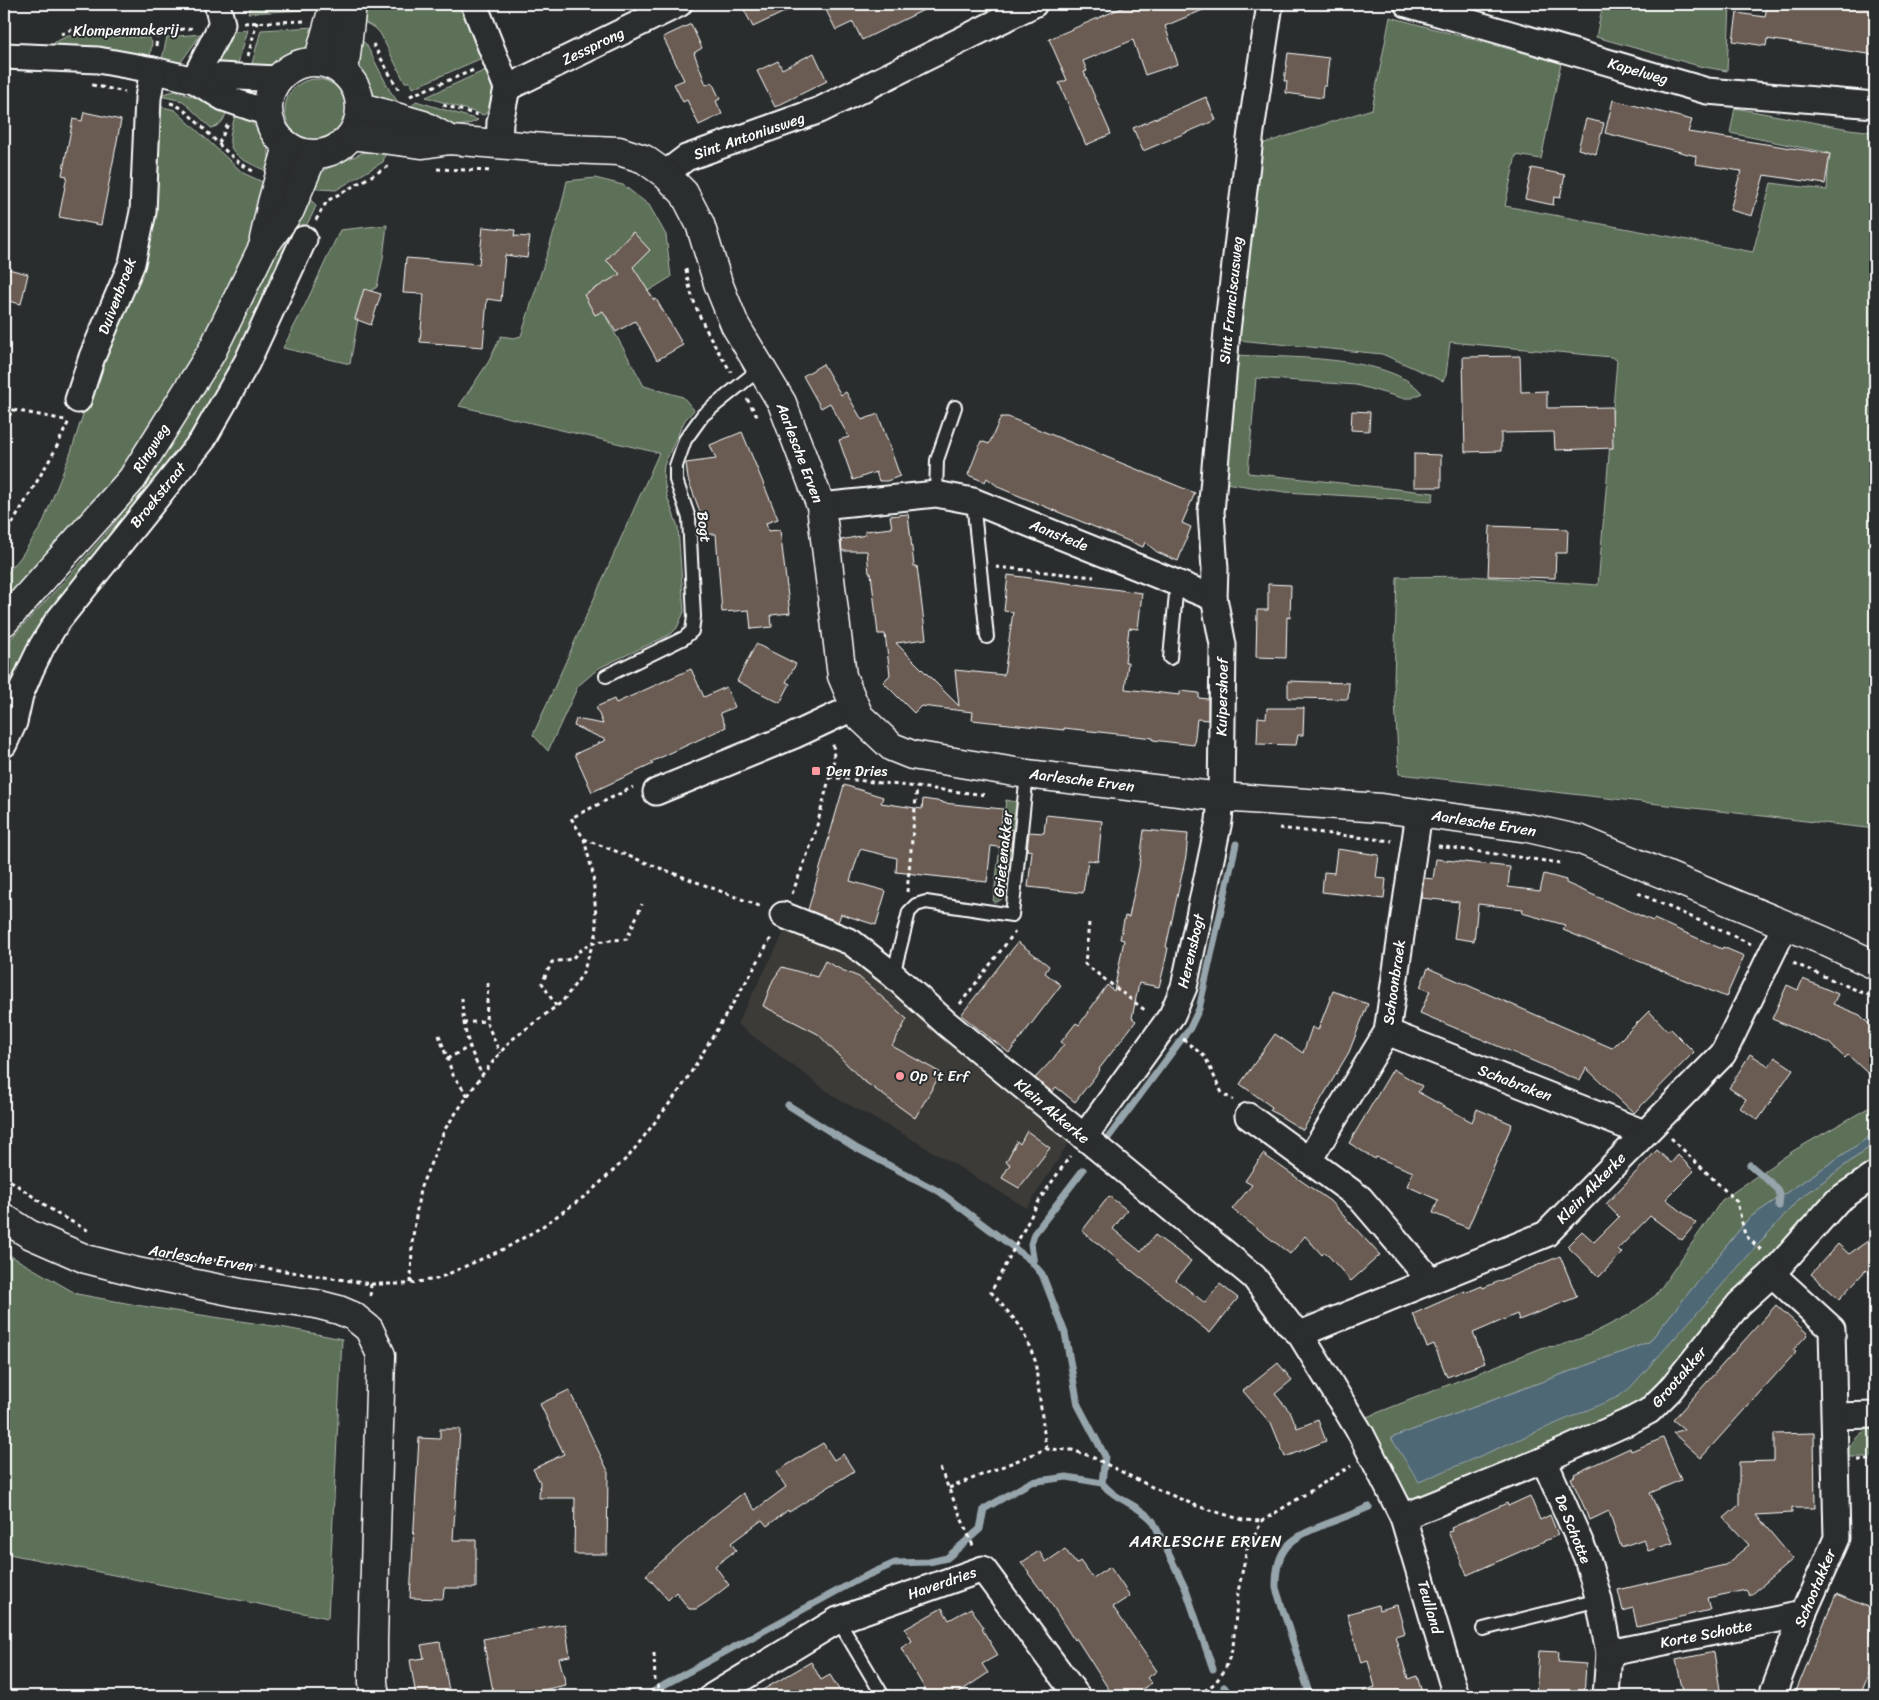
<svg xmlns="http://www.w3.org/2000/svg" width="1879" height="1700" font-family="Sriracha,sans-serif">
<rect width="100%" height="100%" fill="#2a2d2e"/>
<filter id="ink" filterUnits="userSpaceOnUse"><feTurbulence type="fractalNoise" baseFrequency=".02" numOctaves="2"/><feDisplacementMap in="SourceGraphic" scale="10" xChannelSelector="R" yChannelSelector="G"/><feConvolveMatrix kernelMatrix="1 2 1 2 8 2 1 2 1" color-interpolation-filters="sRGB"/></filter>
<g filter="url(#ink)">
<!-- built -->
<polygon fill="#3e3b39" points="787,927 843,953 888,984 1069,1142 1027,1208 912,1139 838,1099 737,1024"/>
<!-- green -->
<g fill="#5d6f58" stroke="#aeb7ac">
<polygon points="252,4 327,4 326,9 248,13"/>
<polygon points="362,4 461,4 483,53 482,58 413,88 410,82 405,82 403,79 380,33 375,28 360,20"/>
<polygon points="1603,4 1730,4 1727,71 1699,66 1596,37"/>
<polygon points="1390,17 1561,63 1541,159 1516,155 1505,206 1753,252 1771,183 1827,190 1829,153 1730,133 1735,108 1849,129 1875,132 1875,829 1399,774 1394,681 1397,577 1471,576 1598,585 1617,360 1611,357 1450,342 1446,375 1443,381 1382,354 1238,340 1262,144 1372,109"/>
<polygon points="315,27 310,45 304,51 271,67 250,71 261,30"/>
<polygon points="248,30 236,70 209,66 223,32"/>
<polygon points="201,34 181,62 162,59 167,37"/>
<polygon points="68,36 148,37 152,42 150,57 51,47 55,42"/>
<polygon points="359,38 366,44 390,91 398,102 396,110 378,100 374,95 360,68 357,60"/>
<path d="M488,69C494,87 499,100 484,115L426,97Z"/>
<circle cx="316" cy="110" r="31"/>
<path d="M175,91L228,108C224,119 223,125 211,128L183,101L160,96L166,93Z"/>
<path d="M416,101L478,120C455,133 431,121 408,114L411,107Z"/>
<path d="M155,105L175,110L243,173L267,184C259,212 251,240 239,267C209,336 171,403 125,463C88,513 45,558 4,604V577L20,558L42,525L71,452L108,336Z"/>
<path d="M236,112C261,126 271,144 270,173C258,166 232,159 230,143C229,133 234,121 236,112Z"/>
<polygon points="387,149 383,162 336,190 319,189 310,185 320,174 326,169 369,150"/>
<polygon points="595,178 623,185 649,205 666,235 671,277 606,317 644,386 683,397 694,410 685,420 680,430 664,465 663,475 667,496 678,527 684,612 677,628 671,634 599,668 578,686 548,751 533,735 659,453 459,406 489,361 501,336 514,338 521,336 559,216 567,181"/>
<polygon points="304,197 313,202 316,206 312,215 216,392 4,724 4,646 77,567 114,524 154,470 223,359"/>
<polygon points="387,225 383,258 377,287 362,296 350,364 283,348 306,303 340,230"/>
<path d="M1236,355C1284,358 1390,354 1422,393L1412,398H1402L1356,385L1256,378L1248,473L1434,493L1432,501L1285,492L1225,483Z"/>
<path d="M1006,800L1016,802L1005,893C1003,899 1000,902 993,902Z"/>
<polygon points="1875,1104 1875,1133 1749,1218 1649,1342 1391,1438 1618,1397 1798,1200 1875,1143 1875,1166 1638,1409 1415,1501 1410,1499 1359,1420 1544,1347 1559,1346 1587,1336 1629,1315 1656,1295 1722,1200 1793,1151"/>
<polygon points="4,1252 77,1294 142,1306 286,1328 342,1339 328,1618 4,1553"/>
<path d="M1867,1429H1875V1457H1846C1849,1444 1856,1437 1867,1429Z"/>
</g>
<!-- water -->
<polygon fill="#506874" stroke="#96a4ac" points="1875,1133 1875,1143 1798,1200 1630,1388 1618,1397 1419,1482 1391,1438 1649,1342 1749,1218"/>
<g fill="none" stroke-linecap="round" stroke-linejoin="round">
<!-- stream -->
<g stroke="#96a4ac" stroke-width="7">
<path d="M788,1105L856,1148L940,1192L1030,1260L1042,1274L1065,1333L1078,1405L1105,1456L1102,1483C1116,1501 1137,1503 1153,1521L1186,1590L1213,1669"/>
<polyline points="1108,1138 1190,1028 1199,1009 1236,844"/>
<polyline points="1750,1165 1778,1189 1780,1195 1779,1206"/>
<polyline points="1034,1264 1031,1244 1034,1234 1083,1170"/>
<polyline points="1224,1687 1231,1696"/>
<polyline points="646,1696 666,1684 861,1578 895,1563 929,1562 947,1558 980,1529 984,1509 1031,1482 1067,1477 1102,1483"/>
<path d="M1310,1696L1276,1588C1275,1547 1291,1538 1326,1524C1340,1519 1355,1513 1369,1507"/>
</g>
</g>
<!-- building -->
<g fill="#6b5c52" stroke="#fff">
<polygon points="741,4 801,4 753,27"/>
<polygon points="823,4 936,4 862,40 853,22 836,30"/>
<polygon points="1131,4 1217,4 1165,26 1178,64 1145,75 1133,40 1083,61 1087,71 1084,72 1111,134 1086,145 1059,83 1067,80 1049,39"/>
<polygon points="1774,4 1805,4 1846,10 1847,4 1875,4 1875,55 1767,39 1766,46 1733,41 1737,13 1765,17 1767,6 1774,7"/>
<polygon points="691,24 702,48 694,53 706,85 712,82 720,99 716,101 722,114 699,125 687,100 683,102 674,84 684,80 663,37"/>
<polygon points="814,53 827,81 775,107 757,71 778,61 782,69"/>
<polygon points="1288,53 1329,58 1326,86 1323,86 1322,98 1286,93 1287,81 1284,81"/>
<polygon points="1206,97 1216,120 1143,151 1133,128"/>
<polygon points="1613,100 1692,120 1688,132 1830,154 1825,184 1764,175 1752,216 1730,210 1741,171 1695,164 1696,156 1605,133"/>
<polygon points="84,112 121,120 101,225 59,217 67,176 62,175 73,119 82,121"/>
<polygon points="1586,119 1604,123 1596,154 1578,149"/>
<polygon points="1532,168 1565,175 1560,198 1554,197 1553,205 1525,199"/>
<polygon points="483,227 515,230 514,236 530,237 527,258 505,255 501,301 487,299 483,347 420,342 424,294 403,293 406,258 479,264"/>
<polygon points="633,232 650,250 633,267 654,300 656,299 683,345 657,360 635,321 616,332 603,311 595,315 584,295 620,274 606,260"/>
<polygon points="4,268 28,274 21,304 4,300"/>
<polygon points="364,289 381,294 371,325 355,319"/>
<polygon points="1520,356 1521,392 1547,391 1547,408 1612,407 1613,448 1555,450 1554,432 1501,433 1501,451 1465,452 1463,357"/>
<polygon points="823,364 841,395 846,392 862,420 878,414 900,476 887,481 879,481 876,472 853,480 839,440 849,437 830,403 821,408 803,376"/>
<polygon points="1352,411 1370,412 1369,431 1351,430"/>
<polygon points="1001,417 1008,417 1195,493 1182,523 1191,527 1178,561 1157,552 1145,542 1143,547 1000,488 987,478 985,482 968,475 981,441 989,444"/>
<polygon points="742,432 778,519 766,523 768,531 780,530 790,613 771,615 772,627 751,629 749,610 722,612 716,534 708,534 688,479 686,463 716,459 710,445"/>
<polygon points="1414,454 1441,455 1441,487 1414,487"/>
<polygon points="908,514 914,566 917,566 926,639 896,643 959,706 955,670 1004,675 1013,612 1004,611 1008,575 1142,593 1138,629 1129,628 1125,662 1128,662 1125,689 1180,695 1180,691 1199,693 1199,698 1208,699 1208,720 1197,719 1194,745 1153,740 1153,738 1064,728 1064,730 972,720 973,712 921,706 914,713 883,682 890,675 885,634 878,634 871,573 869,573 867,551 842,551 841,540 865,535 865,531 892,528 890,516"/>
<polygon points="1490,526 1568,529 1567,553 1556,553 1555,578 1488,576"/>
<polygon points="1268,584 1291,585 1290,618 1287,617 1286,658 1256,657 1257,610 1268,610"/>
<polygon points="756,644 796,664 786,682 790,684 780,703 737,681"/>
<polygon points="691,669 704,697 726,687 735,707 720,713 726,727 651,762 653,764 592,792 575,754 606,740 574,726 576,719 603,724 596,707 614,699 616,703"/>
<polygon points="1288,681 1349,683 1348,699 1288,698"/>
<polygon points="1267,708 1304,708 1303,735 1298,735 1296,745 1257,744 1258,717 1266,718"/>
<polygon points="844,785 883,797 881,803 922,809 923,799 943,802 943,803 1003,809 1001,828 1013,830 1011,849 991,846 987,882 896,872 897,858 860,849 850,881 886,891 876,925 841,914 838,922 808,910"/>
<polygon points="1046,815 1102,821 1098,861 1088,860 1083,893 1028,887 1032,851 1027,850 1029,832 1044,833"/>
<polygon points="1144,830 1188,834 1186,856 1166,947 1168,948 1164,967 1159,987 1139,983 1132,1018 1136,1021 1099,1069 1100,1070 1075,1102 1056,1087 1052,1092 1035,1078 1053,1059 1064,1044 1061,1042 1076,1023 1079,1025 1107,985 1114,991 1124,940 1120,939 1125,916 1129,917 1139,868"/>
<polygon points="1337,849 1379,855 1376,878 1386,879 1384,899 1322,892 1324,872 1334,873"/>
<polygon points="1436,859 1510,867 1508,887 1540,891 1544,874 1566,880 1566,883 1609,902 1653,921 1654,919 1722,949 1723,947 1744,956 1726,997 1563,930 1565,925 1522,913 1523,909 1478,904 1474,941 1454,938 1459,902 1421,898 1424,878 1433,879"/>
<polygon points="1018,942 1049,966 1045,973 1061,985 1009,1053 961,1015"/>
<polygon points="825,961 842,970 859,977 907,1019 892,1046 941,1073 915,1118 861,1079 818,1034 763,1006 773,980 782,967 817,977"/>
<polygon points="1428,968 1612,1048 1649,1011 1668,1031 1671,1029 1694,1052 1634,1113 1586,1068 1580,1081 1420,1013 1430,991 1420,987"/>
<polygon points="1803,979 1838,994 1833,1004 1860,1015 1875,1030 1875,1080 1848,1055 1845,1058 1829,1043 1772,1019 1787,985 1798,990"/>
<polygon points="1333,991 1368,1004 1349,1052 1303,1130 1270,1110 1272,1107 1240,1084 1275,1034 1303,1053 1312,1027 1318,1030"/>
<polygon points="1750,1054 1769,1066 1775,1057 1793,1069 1758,1120 1740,1108 1746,1099 1729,1088"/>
<polygon points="1393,1069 1422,1086 1418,1092 1472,1122 1477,1109 1512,1124 1468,1228 1433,1213 1438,1200 1407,1186 1413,1172 1376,1157 1375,1159 1349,1143"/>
<polygon points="1027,1131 1050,1148 1019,1188 1002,1178 1010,1164 1006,1162 1017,1141 1020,1144"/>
<polygon points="1657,1150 1671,1163 1678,1155 1694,1171 1666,1199 1696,1223 1682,1240 1650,1216 1618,1249 1622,1253 1599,1277 1567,1246 1582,1231 1594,1242 1619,1217 1606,1204"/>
<polygon points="1263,1154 1330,1201 1380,1255 1351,1281 1325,1252 1322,1255 1305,1236 1290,1254 1232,1209 1252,1185 1245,1181"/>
<polygon points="1109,1196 1127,1210 1113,1229 1141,1252 1155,1235 1191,1261 1176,1280 1205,1303 1220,1284 1238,1298 1210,1333 1082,1231"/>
<polygon points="1875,1236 1875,1279 1866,1270 1839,1299 1811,1274 1838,1244 1849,1254"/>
<polygon points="1560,1256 1577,1297 1519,1320 1517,1314 1473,1333 1485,1363 1447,1377 1434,1344 1427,1347 1413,1314 1465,1291 1465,1293 1482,1286 1483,1288"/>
<polygon points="1776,1305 1808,1334 1793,1350 1796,1352 1701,1458 1673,1433 1684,1429 1673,1420"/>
<polygon points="1278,1363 1292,1380 1275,1394 1291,1413 1297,1428 1318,1420 1326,1441 1285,1457 1272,1425 1243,1391"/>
<polygon points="569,1390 608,1471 607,1554 574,1554 575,1498 539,1498 540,1482 533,1469 564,1454 540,1404"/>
<polygon points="440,1429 460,1429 453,1540 476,1540 476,1588 444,1588 443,1599 410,1598 419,1438 440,1439"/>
<polygon points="1814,1433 1815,1508 1792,1508 1792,1513 1756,1515 1793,1559 1750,1596 1746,1590 1707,1598 1710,1610 1637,1627 1633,1608 1623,1611 1618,1590 1725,1565 1749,1545 1724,1518 1739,1505 1739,1462 1774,1461 1774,1434"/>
<polygon points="1663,1438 1681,1480 1650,1493 1673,1543 1648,1551 1644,1539 1621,1547 1609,1511 1590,1520 1571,1478 1575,1476 1574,1474 1630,1448 1631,1451"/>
<polygon points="823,1443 834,1460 843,1454 854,1471 789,1512 788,1510 767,1526 762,1520 731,1543 736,1550 715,1566 729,1585 707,1602 696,1609 689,1609 676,1592 668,1600 646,1575 710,1519 743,1493 755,1510 786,1487 776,1472"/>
<polygon points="1530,1496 1540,1520 1550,1515 1558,1535 1467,1575 1448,1532 1452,1531 1451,1528 1507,1503 1508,1506"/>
<polygon points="1065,1549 1076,1564 1080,1561 1093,1578 1110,1567 1130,1596 1113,1607 1157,1671 1147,1678 1152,1683 1131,1696 1113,1696 1076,1638 1074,1640 1042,1589 1041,1590 1028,1573 1029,1572 1021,1563 1039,1551 1046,1562"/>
<polygon points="1836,1594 1875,1610 1875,1658 1860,1696 1794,1696"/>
<polygon points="1378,1605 1379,1610 1397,1605 1405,1633 1395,1636 1408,1679 1417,1676 1423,1696 1364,1696 1363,1691 1375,1687 1368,1661 1361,1663 1347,1614"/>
<polygon points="942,1608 949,1620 971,1608 984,1628 982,1629 998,1655 982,1664 988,1673 961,1691 951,1696 929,1696 901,1648 912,1641 905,1629"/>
<polygon points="565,1624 570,1656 559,1658 566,1685 515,1696 494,1696 483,1639"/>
<polygon points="440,1642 450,1696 416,1696 410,1660 424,1658 421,1645"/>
<polygon points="1539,1651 1559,1652 1558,1662 1586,1664 1584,1696 1536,1696"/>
<polygon points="1714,1652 1721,1696 1684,1696 1676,1660"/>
<polygon points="811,1662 821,1680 830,1675 843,1696 752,1696"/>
</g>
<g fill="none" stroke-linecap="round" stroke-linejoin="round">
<!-- lane casing -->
<g stroke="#fff" stroke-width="16">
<g id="lane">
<polyline points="936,494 937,460 955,407"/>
<polyline points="973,501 987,637"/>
<polyline points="1170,658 1177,583"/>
<polyline points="606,676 684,638 692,631 694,617 689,518 676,480 676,466 685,440 703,415 762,367"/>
<polyline points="893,975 909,912 916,905 926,902 1012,915 1027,774"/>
<polyline points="838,1620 883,1696"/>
<polyline points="1483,1629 1599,1600"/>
</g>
</g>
<!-- street casing -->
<g stroke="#fff" stroke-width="29">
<g id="street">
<polyline points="474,4 507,88 500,122 499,144"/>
<polyline points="1407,4 1707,91 1875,105"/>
<polyline points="4,56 98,60 153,70 194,80 224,98 268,113"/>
<polyline points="194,80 220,76 278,79"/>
<polyline points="194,80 222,24 217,4"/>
<polyline points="507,88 679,4"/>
<polyline points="665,174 686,158 820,110 1034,4"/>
<polyline points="78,400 92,357 132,263 143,212 148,98 153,70"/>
<polyline points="821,506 936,494 973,501 1214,598"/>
<polyline points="4,744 14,722 20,695 31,669 42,646 56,623 202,441 247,362 304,239"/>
<polyline points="656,792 795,735 855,707"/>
<polyline points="783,915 851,942 893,975 946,1023 1254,1277 1289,1324 1300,1334 1361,1434 1403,1517 1456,1696"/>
<polyline points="1387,1032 1644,1133"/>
<polyline points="1248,1116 1360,1198 1431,1281"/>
<polyline points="1084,1137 1172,1015 1184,987 1219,821 1221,797 1223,645 1214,598 1215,569 1211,512 1227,331 1251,131 1270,4"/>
<polyline points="1309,1160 1387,1032 1419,813"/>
<polyline points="1300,1334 1546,1234 1723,1054 1785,926"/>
<polyline points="1835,1416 1875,1415"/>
<polyline points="1544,1460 1587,1558 1599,1600 1609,1653 1606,1696"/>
<polyline points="1403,1517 1544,1460 1630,1421 1649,1411 1669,1391 1739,1304 1772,1274 1838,1200 1875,1175"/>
<polyline points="1609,1653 1803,1614"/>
<polyline points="713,1696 838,1620 983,1569 1077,1696"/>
<polyline points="1772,1696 1803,1614 1837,1538 1832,1329 1772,1274"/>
</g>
</g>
<!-- secondary casing -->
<g stroke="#fff" stroke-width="31">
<g id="secondary">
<circle cx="314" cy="108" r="46"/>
<polyline points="318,62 334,4"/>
<polyline points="344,72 352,4"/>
<polyline points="361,107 423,125 450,140"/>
<polyline points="352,135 423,144 450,140 544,148 619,151 644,159 665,174 684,193 700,224 718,283 735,325 782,403 821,506 842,676 859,716 892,747 912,755 1027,774 1221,797 1381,808 1528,828 1581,840 1822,940 1875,965"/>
<polyline points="264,239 272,203 288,146"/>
<polyline points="4,622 132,479 211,353 262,249 290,210 313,155"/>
<polyline points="4,1218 29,1234 86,1259 137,1272 240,1293 316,1304 339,1310 353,1316 369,1329 381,1355 373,1639 373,1682 375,1696"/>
</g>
</g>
<!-- path -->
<g stroke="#fff" stroke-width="3" stroke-dasharray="4 4" stroke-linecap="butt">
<polyline points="244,23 305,21"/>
<polyline points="61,34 70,30 158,32 193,28"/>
<polyline points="373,44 399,91"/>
<polyline points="156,46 158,32"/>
<polyline points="248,56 257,22"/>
<polyline points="92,85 125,92"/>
<polyline points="410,96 476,69"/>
<path d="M170,103C182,106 189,115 198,123C216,140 233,162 255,172"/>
<polyline points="443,105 478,115"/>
<polyline points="219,143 228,124"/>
<polyline points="437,169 493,171"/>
<polyline points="316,220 327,201 389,166"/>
<path d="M686,269C691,307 711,340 731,372"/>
<polyline points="747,399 759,419"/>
<polyline points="4,408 13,410"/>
<polyline points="4,423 13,410 65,420"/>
<polyline points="4,538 54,452 69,421"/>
<polyline points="996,567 1094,577"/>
<polyline points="829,777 987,795"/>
<polyline points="1279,828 1392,841"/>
<polyline points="584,839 762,907"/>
<polyline points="1438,846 1560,863"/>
<polyline points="907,892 917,787"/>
<polyline points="1638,893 1751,944"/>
<polyline points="792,894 814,837 834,760 833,742"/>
<polyline points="1089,923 1085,964 1146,1011"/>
<polyline points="1793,963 1875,998"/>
<polyline points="488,983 486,1021 500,1053"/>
<path d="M462,998C463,1030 468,1046 482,1075"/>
<polyline points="960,1004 1015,932"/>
<path d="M556,1006L542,983L552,962L572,959C588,939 603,941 627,939L642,904"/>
<polyline points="463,1023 486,1021"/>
<polyline points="439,1035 453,1075 468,1096"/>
<polyline points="1183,1039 1205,1057 1222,1093 1233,1100"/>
<polyline points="447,1059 469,1047"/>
<polyline points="1671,1138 1737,1202 1745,1235 1762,1251"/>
<polyline points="4,1176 59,1215 91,1232"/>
<polyline points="213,1260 371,1284 370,1298"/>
<polyline points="411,1283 412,1243 420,1189 445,1129 482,1075 510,1041 562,1002 582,975 597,932 593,874 584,839 571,818 633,787"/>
<polyline points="371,1284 405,1284 437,1279 506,1248 540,1228 588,1194 629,1156 682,1087 752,972 772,936"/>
<polyline points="1046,1449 1035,1360 1021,1327 991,1292 1040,1199 1070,1156"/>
<polyline points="1858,1460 1875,1460"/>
<polyline points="940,1468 974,1548"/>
<polyline points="949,1488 1046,1449 1072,1450 1090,1456 1152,1487 1197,1506 1243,1520 1262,1521"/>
<polyline points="654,1653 655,1681 664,1696"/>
<polyline points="1198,1696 1215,1683 1225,1670 1233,1647 1238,1592 1247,1549 1262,1521 1351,1466"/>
</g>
<!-- lane -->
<use href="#lane" stroke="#2a2d2e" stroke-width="12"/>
<!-- street -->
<use href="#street" stroke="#2a2d2e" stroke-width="25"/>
<!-- secondary -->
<use href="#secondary" stroke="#2a2d2e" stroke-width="28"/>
</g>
</g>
<!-- markers -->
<g fill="#ff9aa2" stroke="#2a2d2e" stroke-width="2">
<rect x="811" y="766" width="10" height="10" rx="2.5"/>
<circle cx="900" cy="1076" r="5"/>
</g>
<g text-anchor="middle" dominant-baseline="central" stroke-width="4" stroke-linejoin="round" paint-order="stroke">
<!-- street labels -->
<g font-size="15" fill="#fff" stroke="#2a2d2e">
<text transform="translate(126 30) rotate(-1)">Klompenmakerij</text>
<text transform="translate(593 46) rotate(-26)">Zessprong</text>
<text transform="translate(1638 71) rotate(16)">Kapelweg</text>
<text transform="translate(749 136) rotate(-19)">Sint Antoniusweg</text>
<text transform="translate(117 296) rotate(-69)">Duivenbroek</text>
<text transform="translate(1231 300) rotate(-84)">Sint Franciscusweg</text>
<text transform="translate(151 448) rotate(-58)">Ringweg</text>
<text transform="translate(800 453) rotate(69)">Aarlesche Erven</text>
<text transform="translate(158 495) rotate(-51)">Broekstraat</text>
<text transform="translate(704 527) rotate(83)">Bogt</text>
<text transform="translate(1059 535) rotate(22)">Aanstede</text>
<text transform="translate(1222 697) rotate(-89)">Kuipershoef</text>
<text transform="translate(1082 780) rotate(7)">Aarlesche Erven</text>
<text transform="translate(1484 823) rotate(9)">Aarlesche Erven</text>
<text transform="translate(1003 854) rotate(-84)">Grietenakker</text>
<text transform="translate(1191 951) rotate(-77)">Herensbogt</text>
<text transform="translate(1394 982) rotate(-82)">Schoonbraek</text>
<text transform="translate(1515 1083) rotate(21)">Schabraken</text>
<text transform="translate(1052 1111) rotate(40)">Klein Akkerke</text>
<text transform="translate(1591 1188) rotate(-46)">Klein Akkerke</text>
<text transform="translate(201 1258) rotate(9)">Aarlesche Erven</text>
<text transform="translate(1679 1377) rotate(-49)">Grootakker</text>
<text transform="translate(1573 1529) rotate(68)">De Schotte</text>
<text transform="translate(942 1583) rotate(-19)">Haverdries</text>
<text transform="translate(1815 1588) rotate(-67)">Schootakker</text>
<text transform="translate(1430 1607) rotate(74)">Teulland</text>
<text transform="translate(1706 1634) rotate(-11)">Korte Schotte</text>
</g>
<!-- poi labels -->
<g font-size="15" fill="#fff" stroke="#2a2d2e" text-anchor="start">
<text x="826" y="771">Den Dries</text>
<text x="910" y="1076">Op 't Erf</text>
</g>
<!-- neighbourhood labels -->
<g font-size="16" letter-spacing="1" fill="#fff" stroke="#2a2d2e">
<text x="1206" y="1541">AARLESCHE ERVEN</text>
</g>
</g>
<!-- margin -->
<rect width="1879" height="1700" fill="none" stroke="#2a2d2e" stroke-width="20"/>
<rect x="10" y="10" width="1859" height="1680" fill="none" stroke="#fff" stroke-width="2" filter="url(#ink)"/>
</svg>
